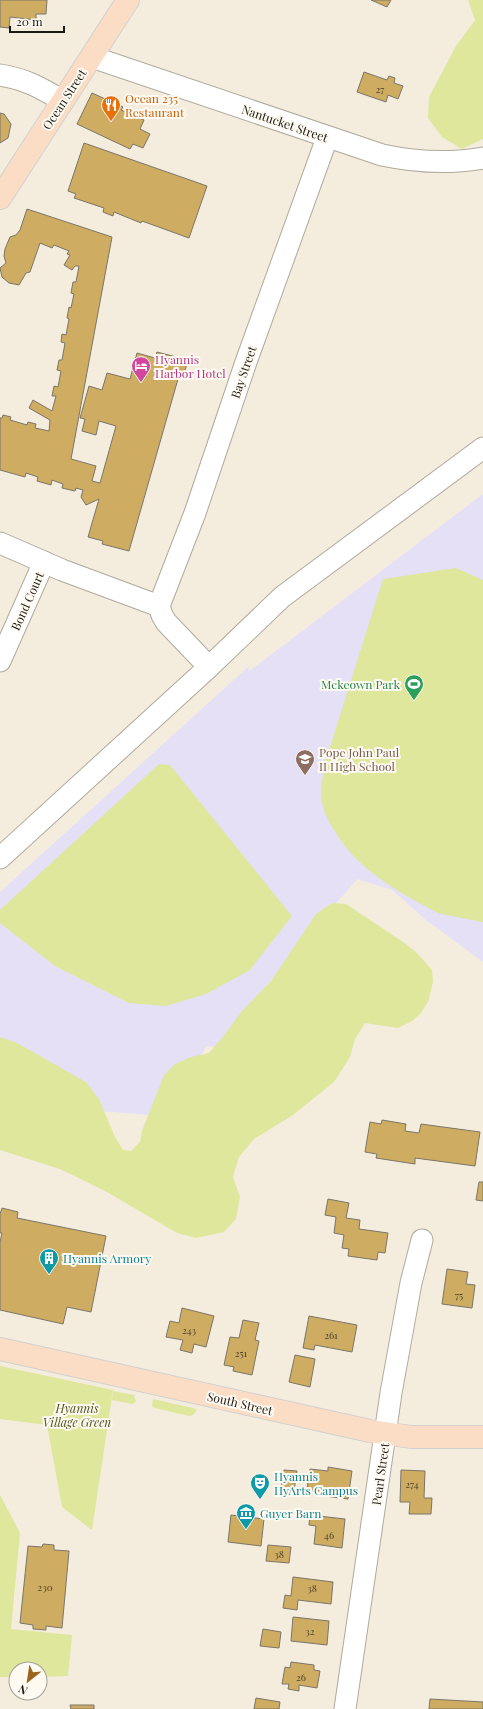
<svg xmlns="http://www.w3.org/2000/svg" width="483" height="1709" font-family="'Playfair Display',serif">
<rect width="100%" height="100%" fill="#f4edde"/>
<!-- education -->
<polygon fill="#e5e0f6" points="483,494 483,962 426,920 392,890 357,879 261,992 242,1053 207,1046 162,1116 0,1103 0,892 249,666 248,672"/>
<!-- green -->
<g fill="#dee79c">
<polygon points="468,0 483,0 483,139 462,149 442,137 428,118 429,97 456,46 475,20"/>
<path d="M456,568L483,580V922L441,914L434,911C395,890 357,869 334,830C327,819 321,806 321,793C321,783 324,772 325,763L383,579Z"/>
<polygon points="159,764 170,765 292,916 250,970 206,994 166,1006 129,1003 55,966 0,923 0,910"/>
<polygon points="332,903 346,904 403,942 416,952 432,970 433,982 428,1002 421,1013 412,1021 398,1028 365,1023 355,1039 350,1057 334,1082 293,1115 254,1139 239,1157 233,1177 240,1197 236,1219 224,1232 196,1238 177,1233 105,1191 60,1169 0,1150 0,1037 17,1043 86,1082 99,1099 115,1137 123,1150 131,1151 140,1142 142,1131 164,1075 175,1064 191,1057 209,1053 226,1033 241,1012 271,981 316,914"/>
<polygon points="0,1366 113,1390 92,1530 62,1507 47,1425 0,1419"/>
<polygon points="113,1391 134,1395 136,1402 132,1404 112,1400"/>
<polygon points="153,1399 197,1409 197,1410 193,1415 189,1416 155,1408 152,1406"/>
<polygon points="0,1495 20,1533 11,1629 72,1635 68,1676 40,1677 40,1669 16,1669 16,1677 0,1677"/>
</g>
<!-- building -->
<g fill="#cead62" stroke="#7b7568">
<polygon points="0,0 47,0 46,14 36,14 36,20 10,17 9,28 0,27"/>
<polygon points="371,0 391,0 387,7"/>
<polygon points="364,72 387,80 389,76 395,78 394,83 403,86 398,99 388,95 386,102 357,92"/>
<polygon points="92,93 123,107 121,110 144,120 140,129 150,134 143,148 133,144 130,149 77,124"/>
<polygon points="0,113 4,114 11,124 8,138 0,143"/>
<polygon points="84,143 207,186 189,238 142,221 141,223 114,212 113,216 103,212 104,208 74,198 76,194 68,191"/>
<polygon points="27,209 112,237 71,459 96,466 92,481 100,483 116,426 99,421 96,435 82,431 85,419 80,418 89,386 102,390 107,373 130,379 137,353 155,358 157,352 188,360 184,374 180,372 129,551 102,544 103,541 88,537 99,499 86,505 81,497 83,490 76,488 75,491 62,488 63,484 52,480 51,485 37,481 38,477 26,473 25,477 0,470 0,418 2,418 3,415 11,417 10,420 27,425 28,422 36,424 35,428 49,431 50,420 29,408 33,400 52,411 56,396 52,396 54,386 58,387 61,371 57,370 59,360 62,360 65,343 61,342 62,334 66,335 69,319 67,318 69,307 71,308 74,294 71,293 73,282 76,282 79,266 75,266 72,270 64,265 70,255 67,254 69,251 54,245 52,248 40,243 30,272 26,273 19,285 9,283 2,277 0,268 6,263 4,256 5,249 10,237 16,235 20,230"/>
<polygon points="382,1120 406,1124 405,1131 419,1133 421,1124 480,1132 475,1166 415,1158 415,1164 376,1158 377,1154 365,1152 370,1122 381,1124"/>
<polygon points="479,1182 483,1182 483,1201 476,1200"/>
<polygon points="328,1199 349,1203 346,1218 360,1220 359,1229 388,1233 385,1253 378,1252 377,1260 348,1256 349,1249 342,1248 344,1235 334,1233 336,1217 325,1215"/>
<polygon points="2,1208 18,1212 17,1218 106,1236 91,1312 67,1307 63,1324 0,1310 0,1242 2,1233 0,1233 0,1214"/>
<polygon points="447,1269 468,1272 466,1284 475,1285 472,1308 442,1304"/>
<polygon points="182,1308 214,1316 206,1347 194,1344 192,1353 180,1350 183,1340 166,1337 170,1321 179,1323"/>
<polygon points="309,1316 357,1325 352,1352 315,1345 314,1350 303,1348"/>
<polygon points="243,1320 259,1323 255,1340 259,1341 252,1375 233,1371 234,1367 224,1365 230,1337 239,1338"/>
<polygon points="295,1355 315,1359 310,1387 289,1382"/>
<polygon points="328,1467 352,1471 348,1499 325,1496 325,1492 307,1489 310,1469 328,1471"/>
<polygon points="284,1470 297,1471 294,1491 281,1489"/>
<polygon points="401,1470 425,1471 424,1498 432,1498 431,1514 409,1514 410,1502 400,1502"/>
<polygon points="231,1515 264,1519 261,1546 228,1542"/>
<polygon points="310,1515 345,1519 342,1548 314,1544 316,1526 309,1525"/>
<polygon points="43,1544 54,1545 54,1550 69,1551 62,1628 46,1626 46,1630 33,1629 33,1625 20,1623 28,1546 42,1547"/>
<polygon points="268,1545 291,1547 289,1563 266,1561"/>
<polygon points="293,1577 333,1582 331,1604 298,1600 297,1610 283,1608 285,1595 291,1596"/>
<polygon points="293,1617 329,1621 327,1645 291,1641"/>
<polygon points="263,1629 281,1632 279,1648 260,1646"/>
<polygon points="291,1662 314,1665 314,1670 320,1671 317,1688 299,1685 299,1691 288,1689 289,1684 282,1684 285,1667 290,1668"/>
<polygon points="256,1698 280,1702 279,1709 254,1709"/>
<polygon points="430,1699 483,1702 483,1709 429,1709"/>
<polygon points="70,1705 94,1705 94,1709 71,1709"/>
</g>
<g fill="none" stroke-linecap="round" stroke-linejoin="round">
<!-- minor casing -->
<g stroke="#b0aa9c" stroke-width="23">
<g id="minor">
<path d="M92,57L382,155C415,162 449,164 483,158"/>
<path d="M0,75C26,79 41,88 63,101"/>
<polyline points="0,543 62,570 159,606 162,615 166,622 209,667"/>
<polyline points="159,606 195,513 246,362 327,138"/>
<polyline points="0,661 44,562"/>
<polyline points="0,858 209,667 282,597 483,448"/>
<polyline points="345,1709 391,1393 411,1283 422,1240"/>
</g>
</g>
<!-- major casing -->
<g stroke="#d1d1d0" stroke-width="24">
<g id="major">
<polyline points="0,198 128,0"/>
<polyline points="0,1349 370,1431 411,1437 483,1437"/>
</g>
</g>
<!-- minor -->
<use href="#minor" stroke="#fff" stroke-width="21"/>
<!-- major -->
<use href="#major" stroke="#fbddc5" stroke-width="22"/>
</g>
<!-- icons -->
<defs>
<g id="restaurant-pin" transform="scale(1)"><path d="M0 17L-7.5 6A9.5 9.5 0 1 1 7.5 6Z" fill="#e8710a" stroke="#fefaf1"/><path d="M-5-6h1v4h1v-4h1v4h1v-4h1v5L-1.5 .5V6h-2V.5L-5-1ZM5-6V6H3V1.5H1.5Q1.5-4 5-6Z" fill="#fff"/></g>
<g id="hotel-pin" transform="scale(1)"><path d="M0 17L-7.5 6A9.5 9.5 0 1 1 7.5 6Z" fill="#d1479c" stroke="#fefaf1"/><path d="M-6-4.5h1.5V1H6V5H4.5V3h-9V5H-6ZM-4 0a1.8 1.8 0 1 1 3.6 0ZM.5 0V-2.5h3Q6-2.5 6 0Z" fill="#fff"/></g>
<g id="stadium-pin" transform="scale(1)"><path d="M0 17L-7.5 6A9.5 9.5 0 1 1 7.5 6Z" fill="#2e9e5b" stroke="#fefaf1"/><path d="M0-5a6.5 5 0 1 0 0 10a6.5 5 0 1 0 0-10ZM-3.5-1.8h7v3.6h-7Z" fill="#fff"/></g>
<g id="school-pin" transform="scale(1)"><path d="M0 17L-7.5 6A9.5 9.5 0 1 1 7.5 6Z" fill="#8d6e63" stroke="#fefaf1"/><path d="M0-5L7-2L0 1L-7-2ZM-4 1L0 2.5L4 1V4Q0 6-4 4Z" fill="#fff"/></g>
<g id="building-pin" transform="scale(1)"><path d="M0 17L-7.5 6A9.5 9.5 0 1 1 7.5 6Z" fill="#0f9aa8" stroke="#fefaf1"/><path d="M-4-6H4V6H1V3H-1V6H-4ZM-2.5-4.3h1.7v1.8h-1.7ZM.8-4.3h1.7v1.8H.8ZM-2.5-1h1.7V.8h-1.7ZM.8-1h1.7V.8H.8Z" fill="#fff"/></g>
<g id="theatre-pin" transform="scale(1)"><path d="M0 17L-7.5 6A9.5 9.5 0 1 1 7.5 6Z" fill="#0f9aa8" stroke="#fefaf1"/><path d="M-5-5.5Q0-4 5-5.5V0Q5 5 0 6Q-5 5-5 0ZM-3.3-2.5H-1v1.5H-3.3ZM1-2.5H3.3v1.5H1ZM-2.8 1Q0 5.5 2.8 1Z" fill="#fff"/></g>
<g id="museum-pin" transform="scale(1)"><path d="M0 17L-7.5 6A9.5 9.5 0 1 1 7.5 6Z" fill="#0f9aa8" stroke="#fefaf1"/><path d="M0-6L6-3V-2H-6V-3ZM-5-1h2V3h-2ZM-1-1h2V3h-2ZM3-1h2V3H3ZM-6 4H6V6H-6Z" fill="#fff"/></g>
</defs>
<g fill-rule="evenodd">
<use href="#restaurant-pin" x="111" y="105"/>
<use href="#hotel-pin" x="141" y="366"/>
<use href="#stadium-pin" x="414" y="684"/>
<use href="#school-pin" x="305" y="759"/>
<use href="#building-pin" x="49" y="1258"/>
<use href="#theatre-pin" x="260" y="1483"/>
<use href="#museum-pin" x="246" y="1513"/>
</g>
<g text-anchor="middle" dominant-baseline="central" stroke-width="4" stroke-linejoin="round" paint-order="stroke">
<!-- number labels -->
<g font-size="10" fill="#483e28">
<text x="380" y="89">27</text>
<text x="459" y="1295">75</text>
<text x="189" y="1330">243</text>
<text x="331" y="1335">261</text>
<text x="241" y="1353">251</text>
<text x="412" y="1484">274</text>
<text x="329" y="1535">46</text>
<text x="279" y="1554">38</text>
<text x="45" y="1587">230</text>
<text x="312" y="1588">38</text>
<text x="310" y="1631">32</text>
<text x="301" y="1677">26</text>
</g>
<!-- food labels -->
<g font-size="12" fill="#c56008" stroke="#fefaf1" text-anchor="start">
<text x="125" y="98">Ocean 235<tspan x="125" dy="14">Restaurant</tspan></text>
</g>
<!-- street labels -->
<g font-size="12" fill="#1b1914" stroke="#fefaf1">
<text transform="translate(64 99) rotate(-57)">Ocean Street</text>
<text transform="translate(285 123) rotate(19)">Nantucket Street</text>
<text transform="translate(243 372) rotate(-71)">Bay Street</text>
<text transform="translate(27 601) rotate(-66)">Bond Court</text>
<text transform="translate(240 1403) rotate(13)">South Street</text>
<text transform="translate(380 1474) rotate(-82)">Pearl Street</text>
</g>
<!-- hotel labels -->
<g font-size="12" fill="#b23c85" stroke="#fefaf1" text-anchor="start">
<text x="155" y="359">Hyannis<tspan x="155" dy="14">Harbor Hotel</tspan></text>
</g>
<!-- leisure labels -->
<g font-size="12" fill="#27864d" stroke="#fefaf1" text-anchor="end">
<text x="400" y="684">Mckeown Park</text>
</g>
<!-- education labels -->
<g font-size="12" fill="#785e54" stroke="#fefaf1" text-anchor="start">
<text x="319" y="752">Pope John Paul<tspan x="319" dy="14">II High School</tspan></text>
</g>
<!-- culture labels -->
<g font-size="12" fill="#0d838f" stroke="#fefaf1" text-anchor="start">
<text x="63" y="1258">Hyannis Armory</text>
<text x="274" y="1476">Hyannis<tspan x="274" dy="14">HyArts Campus</tspan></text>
<text x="260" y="1513">Guyer Barn</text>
</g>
<!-- park labels -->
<g font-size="12" font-style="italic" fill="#50551c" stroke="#fefaf1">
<text x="77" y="1408">Hyannis<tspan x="77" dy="14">Village Green</tspan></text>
</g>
</g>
<!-- north arrow -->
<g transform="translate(28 1681) rotate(210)"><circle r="19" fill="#fefaf1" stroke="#a3a099"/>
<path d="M0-3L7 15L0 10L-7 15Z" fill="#9c6321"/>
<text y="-6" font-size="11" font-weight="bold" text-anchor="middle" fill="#1b1914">N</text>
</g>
<!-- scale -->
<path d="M10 26v6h54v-6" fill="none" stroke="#1b1914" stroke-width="2"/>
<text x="16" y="26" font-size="12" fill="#1b1914" stroke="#fefaf1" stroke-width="3" paint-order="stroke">20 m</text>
</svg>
